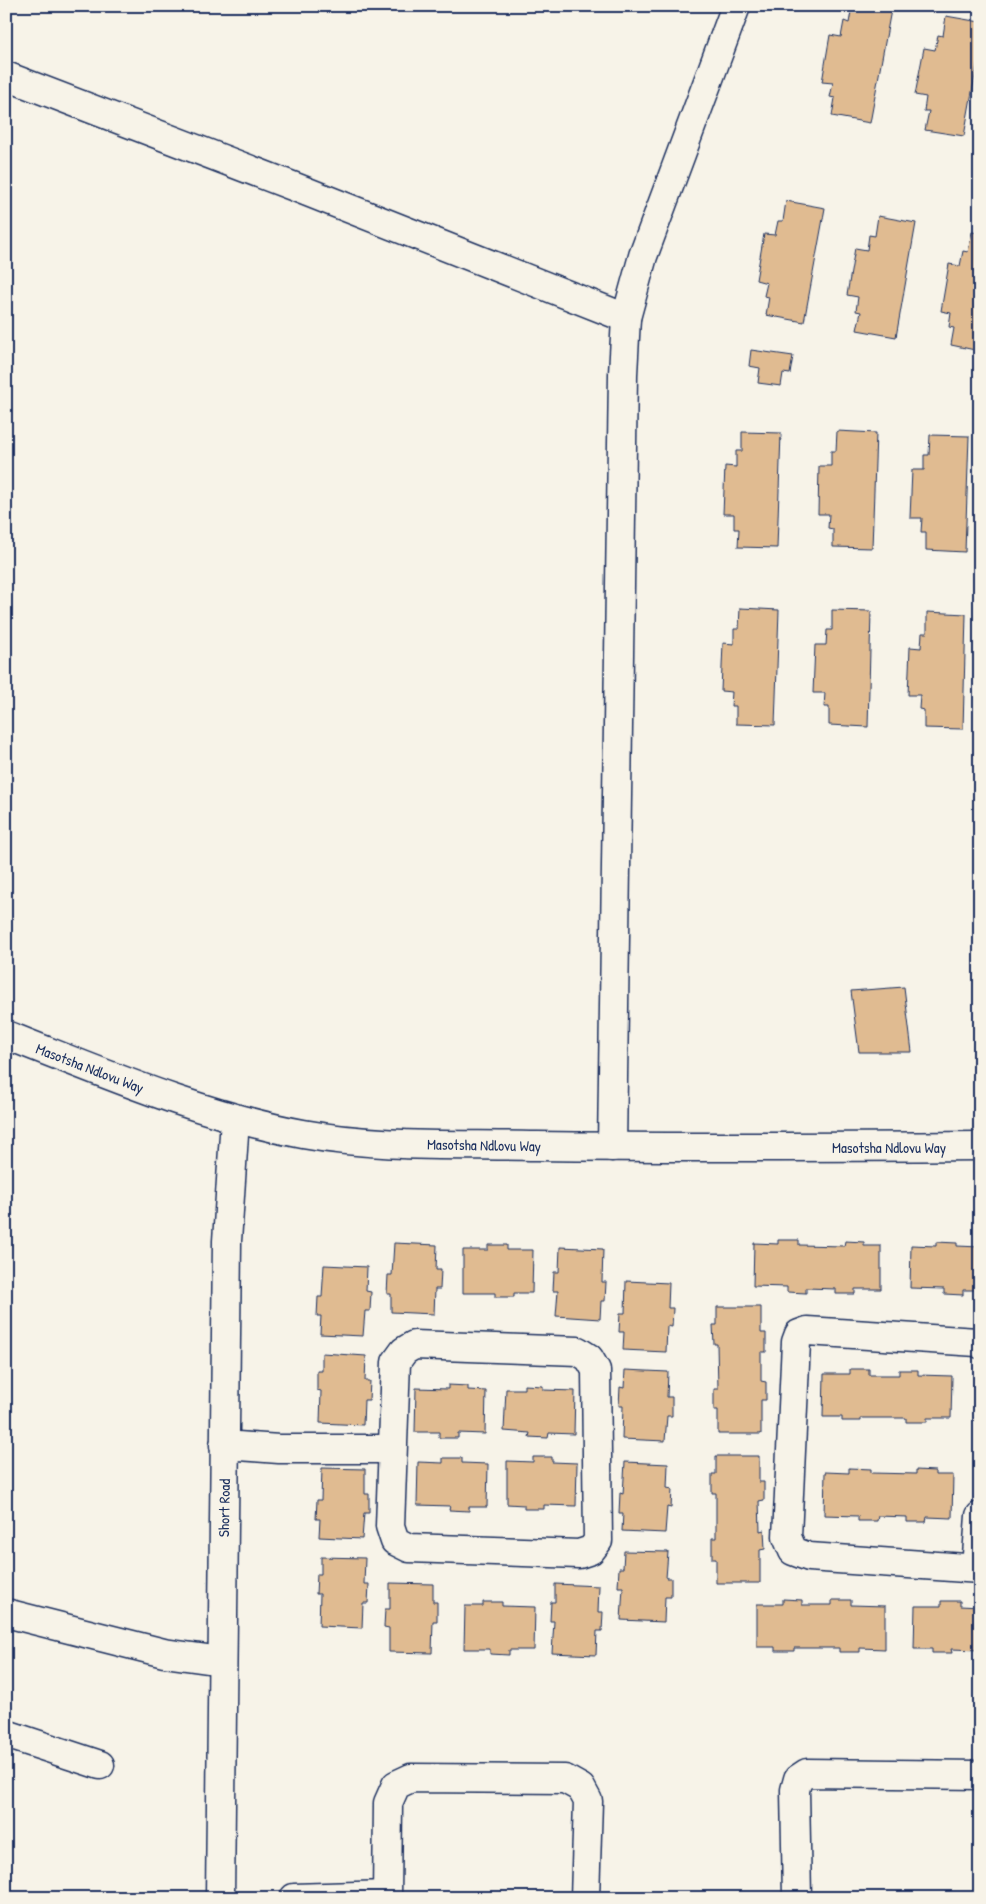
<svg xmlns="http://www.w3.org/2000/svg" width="986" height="1904" font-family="'Patrick Hand',sans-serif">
<rect width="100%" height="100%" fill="#f7f3e8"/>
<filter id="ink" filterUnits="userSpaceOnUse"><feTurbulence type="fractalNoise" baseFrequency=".02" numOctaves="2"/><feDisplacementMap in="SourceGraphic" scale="10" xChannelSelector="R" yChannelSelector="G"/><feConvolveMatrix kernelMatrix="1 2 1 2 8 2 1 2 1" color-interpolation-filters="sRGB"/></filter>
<g filter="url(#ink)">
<!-- building -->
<g fill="#e0bb91" stroke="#1b2f5e">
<polygon points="852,6 873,6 891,10 870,123 832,116 835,98 830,97 833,83 822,82 830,35 841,37 844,21 849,23"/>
<polygon points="946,16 980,22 980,48 964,136 925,130 929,111 924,111 926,97 915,95 924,48 935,50 938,35 943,36"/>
<polygon points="786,201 825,208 804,322 766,315 769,297 764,296 767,283 756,280 764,234 775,235 778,221 783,221"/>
<polygon points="878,216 916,223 896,337 857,330 861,312 856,311 858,297 847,295 855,248 867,250 869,235 875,236"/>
<polygon points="972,232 980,233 980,351 951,345 954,328 949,327 951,313 941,311 949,264 960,266 963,251 968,252"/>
<polygon points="751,350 793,356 790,374 783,373 781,386 758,383 760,368 749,366"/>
<polygon points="837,431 876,433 872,548 833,547 833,529 828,528 829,514 818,514 819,466 831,466 831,451 836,451"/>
<polygon points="742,432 781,433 777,548 738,547 739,529 734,529 734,514 723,514 725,466 736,467 736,451 742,451"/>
<polygon points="930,435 969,436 965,552 926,550 926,532 921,532 922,518 910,518 912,470 924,470 924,455 929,455"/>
<polygon points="740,608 779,610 775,725 736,724 736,706 731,706 732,692 721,691 723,643 734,644 734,629 739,629"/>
<polygon points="832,610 871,611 868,727 829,725 829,707 824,707 825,693 813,693 815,645 826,645 827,630 832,630"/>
<polygon points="927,612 966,614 963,729 924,728 924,710 919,709 920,695 908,695 910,647 921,648 922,633 927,633"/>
<polygon points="904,987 912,1052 859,1052 851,991"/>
<polygon points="778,1240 799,1240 799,1245 844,1246 845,1241 864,1242 864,1246 881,1246 881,1289 855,1289 855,1294 836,1294 836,1289 806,1288 806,1293 787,1292 787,1287 753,1286 754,1243 778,1244"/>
<polygon points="936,1242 957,1243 957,1246 980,1247 980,1290 963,1290 963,1295 944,1294 944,1289 910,1288 911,1245 936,1246"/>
<polygon points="394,1243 437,1245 436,1270 441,1270 440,1289 435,1289 434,1314 391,1312 391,1294 387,1294 388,1275 392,1275"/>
<polygon points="488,1245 507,1245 507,1250 533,1250 532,1293 514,1293 514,1297 495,1297 495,1293 463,1293 463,1250 488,1250"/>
<polygon points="560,1247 603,1249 602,1282 606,1282 605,1301 601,1301 600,1319 556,1316 558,1291 553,1291 554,1272 559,1272"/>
<polygon points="324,1265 367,1267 366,1291 371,1292 370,1311 365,1311 363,1336 320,1334 321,1316 317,1316 318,1297 322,1297"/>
<polygon points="626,1281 669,1283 668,1308 673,1308 672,1327 667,1326 666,1352 623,1350 624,1332 619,1332 620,1313 625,1313"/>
<polygon points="717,1307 761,1307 761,1333 766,1333 766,1352 761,1352 761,1381 766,1382 766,1400 761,1400 761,1434 718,1434 718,1410 714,1410 714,1389 718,1389 717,1344 714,1344 713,1325 717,1325"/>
<polygon points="322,1353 366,1356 365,1381 370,1381 369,1400 364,1400 363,1425 320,1423 321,1391 317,1390 317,1371 322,1371"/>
<polygon points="850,1369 869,1369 869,1375 899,1375 899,1370 918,1370 918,1375 952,1376 951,1418 927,1418 927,1422 906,1422 906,1418 861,1418 861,1421 842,1421 842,1417 823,1417 824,1374 850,1374"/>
<polygon points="625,1370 668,1372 667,1397 672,1397 672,1416 667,1416 665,1441 622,1439 623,1406 619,1406 620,1387 624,1388"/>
<polygon points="448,1385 468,1386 468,1390 486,1391 485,1434 458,1433 458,1438 439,1438 439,1432 415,1432 416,1388 448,1389"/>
<polygon points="524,1385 543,1386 543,1390 575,1391 574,1434 549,1433 548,1438 529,1437 530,1433 504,1431 506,1389 524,1389"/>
<polygon points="716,1456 759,1456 759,1482 764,1482 764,1500 759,1501 760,1531 764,1530 765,1549 760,1550 760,1583 716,1583 716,1559 712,1559 712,1538 716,1538 716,1493 712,1493 712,1474 716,1474"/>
<polygon points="533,1457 552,1457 552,1462 577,1463 576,1506 544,1505 544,1509 524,1509 524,1505 507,1504 507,1461 533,1462"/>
<polygon points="443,1458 462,1458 462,1463 488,1464 487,1507 469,1507 469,1511 449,1510 450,1506 417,1505 418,1462 443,1463"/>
<polygon points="625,1462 668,1464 667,1488 672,1489 671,1508 667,1507 665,1533 622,1531 623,1513 619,1513 620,1493 623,1494"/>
<polygon points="322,1468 365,1469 365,1494 369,1494 369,1513 364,1513 362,1539 319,1537 320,1519 316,1519 317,1500 321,1500"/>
<polygon points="849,1468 871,1469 871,1473 916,1474 916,1470 935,1471 935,1475 953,1475 952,1518 927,1517 926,1522 907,1522 907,1517 878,1516 877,1521 858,1521 858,1516 824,1515 825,1472 849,1473"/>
<polygon points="624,1551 668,1552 666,1578 671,1578 671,1597 665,1597 664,1622 621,1620 623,1587 618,1587 619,1568 623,1568"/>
<polygon points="321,1557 365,1558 364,1584 369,1584 368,1603 363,1603 362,1628 319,1626 320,1594 316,1594 317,1574 321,1574"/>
<polygon points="390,1583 433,1584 433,1602 437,1602 437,1621 433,1621 432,1653 389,1652 389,1628 384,1627 385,1609 390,1609"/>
<polygon points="555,1584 599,1586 598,1612 603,1612 602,1631 597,1631 596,1655 552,1653 554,1621 550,1621 551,1602 555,1602"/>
<polygon points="783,1599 802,1600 802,1605 832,1605 832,1600 851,1600 851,1605 885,1606 885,1649 860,1648 860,1652 839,1652 839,1648 794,1648 794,1651 775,1651 775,1647 757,1647 757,1604 783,1604"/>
<polygon points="941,1601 960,1601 960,1606 980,1607 980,1650 951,1649 952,1653 932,1653 932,1649 914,1649 915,1606 941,1606"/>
<polygon points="483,1602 502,1602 502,1606 535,1607 534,1650 509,1650 509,1655 490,1654 490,1649 464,1649 465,1606 483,1606"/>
</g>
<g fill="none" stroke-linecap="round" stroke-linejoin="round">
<!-- minor casing -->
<g stroke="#1b2f5e" stroke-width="31">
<g id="minor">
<polyline points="6,76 295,187 626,318"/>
<path d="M6,1035C104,1073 200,1115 303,1134C380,1148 459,1144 537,1146C684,1148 832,1147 980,1146"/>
<polyline points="612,1147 623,374 626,318 643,256 736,6"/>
<polyline points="980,1344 977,1342 807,1331 799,1334 796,1342 787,1537 793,1551 809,1557 980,1569"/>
<polygon points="414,1345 578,1351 589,1358 596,1370 598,1541 591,1550 579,1554 409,1548 395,1541 390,1526 396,1362 404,1351"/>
<polyline points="224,1445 279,1449 392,1449"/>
<polyline points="976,1568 980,1516"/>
<polyline points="6,1613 164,1653 222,1661"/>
<polyline points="6,1734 100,1765"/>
<polyline points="220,1898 227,1241 235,1119"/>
<polyline points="294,1898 387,1895"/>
<polyline points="387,1898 388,1803 396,1785 411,1778 565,1779 581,1788 588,1801 585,1898"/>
<polyline points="797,1898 795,1790 798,1779 807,1773 980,1775"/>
</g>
</g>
<!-- minor -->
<use href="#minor" stroke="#f7f3e8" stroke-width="28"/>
</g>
</g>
<g text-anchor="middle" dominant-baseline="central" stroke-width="4" stroke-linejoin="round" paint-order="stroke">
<!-- street labels -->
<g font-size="15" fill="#1b2f5e" stroke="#f7f3e8">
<text transform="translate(90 1068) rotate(21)">Masotsha Ndlovu Way</text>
<text transform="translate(484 1145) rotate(1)">Masotsha Ndlovu Way</text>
<text x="889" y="1147">Masotsha Ndlovu Way</text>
<text transform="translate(224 1508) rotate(-89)">Short Road</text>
</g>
</g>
<!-- margin -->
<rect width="986" height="1904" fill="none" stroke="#f7f3e8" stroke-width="25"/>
<rect x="12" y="12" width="961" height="1879" fill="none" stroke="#1b2f5e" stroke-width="2" filter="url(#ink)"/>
</svg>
